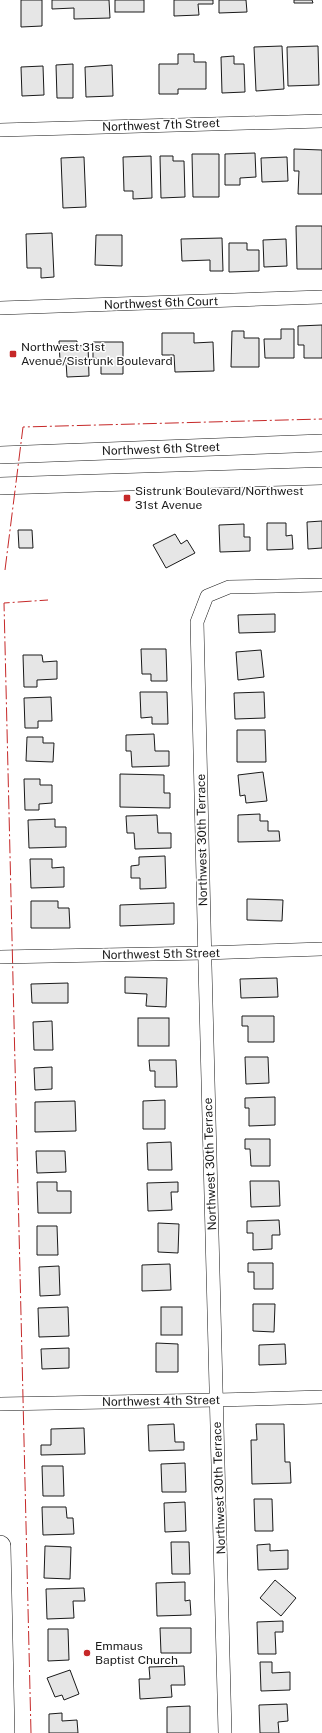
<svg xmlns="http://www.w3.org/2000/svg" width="322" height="1733" font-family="'Public Sans',sans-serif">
<rect width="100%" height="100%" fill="#fff"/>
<!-- building -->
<g fill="#e6e6e6" stroke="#1a1a1a">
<polygon points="21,0 42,0 42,26 21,27"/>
<polygon points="52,0 109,0 110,18 74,19 74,8 52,9"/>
<rect x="115" y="0" width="29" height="12"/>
<polygon points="174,0 213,0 213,4 198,4 199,15 174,16"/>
<polygon points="219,0 246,0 247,12 219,13"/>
<polygon points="294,0 312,0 313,3 294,3"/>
<polygon points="282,46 284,89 256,91 254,47"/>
<polygon points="318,46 319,85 288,86 287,47"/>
<polygon points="178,54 194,54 194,62 206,62 206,89 178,89 178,94 159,94 159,64 178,64"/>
<polygon points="234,56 234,64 244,64 245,92 222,93 221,57"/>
<polygon points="73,64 73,98 57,98 56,65"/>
<polygon points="112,65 113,96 86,97 85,67"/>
<polygon points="43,66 44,95 22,96 21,67"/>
<polygon points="294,149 322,150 322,194 298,194 299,171 294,171"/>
<polygon points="255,153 256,177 240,178 240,185 225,185 225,154"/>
<polygon points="192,154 219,154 219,197 193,197"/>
<polygon points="151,156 152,198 133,199 133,191 124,191 123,157"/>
<polygon points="160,156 173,156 173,161 184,161 185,197 161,198"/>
<polygon points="84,157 86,207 63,208 61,158"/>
<polygon points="287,157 288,181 262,182 261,158"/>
<polygon points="296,226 322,226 322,269 297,269"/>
<polygon points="52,233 54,277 41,278 41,268 27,268 26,234"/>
<polygon points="96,235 122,235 122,266 95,265"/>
<polygon points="222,238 223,271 210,271 210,260 182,261 181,239"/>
<polygon points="286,239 287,266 264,267 263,240"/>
<polygon points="229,243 247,243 247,250 259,250 259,271 229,272"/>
<polygon points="322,325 322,358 304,358 304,345 298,345 298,326"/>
<polygon points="281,329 294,329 294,358 265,358 264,339 281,339"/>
<polygon points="232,331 244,331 244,338 259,338 259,367 231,367"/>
<polygon points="162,333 194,333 194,343 213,342 214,371 175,372 174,355 162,355"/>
<polygon points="59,341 77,341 77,346 88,345 89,376 67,377 66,361 60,361"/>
<polygon points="93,342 123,342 123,374 101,374 101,359 93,358"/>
<polygon points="322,521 322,548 308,549 307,522"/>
<polygon points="267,523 286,523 286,536 292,535 293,549 267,550"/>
<polygon points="244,524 244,537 250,537 250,551 220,552 219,525"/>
<polygon points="18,530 32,530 33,548 19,548"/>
<polygon points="175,534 181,544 187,540 195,553 166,568 153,545"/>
<polygon points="275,614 275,632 239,633 238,615"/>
<polygon points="141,649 166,649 167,681 151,681 151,674 142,674"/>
<polygon points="261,650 264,677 238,680 236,652"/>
<polygon points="23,655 42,655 43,662 57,661 57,679 37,680 37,687 24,687"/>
<polygon points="140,692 167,692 168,724 152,724 152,717 141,718"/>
<polygon points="264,692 265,718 235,719 234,693"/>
<polygon points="51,697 52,721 38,721 38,728 25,728 24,698"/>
<polygon points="237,730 265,730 266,762 237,762"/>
<polygon points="154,734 155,751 169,751 169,766 132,767 131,751 126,751 126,735"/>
<polygon points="27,737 43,737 43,743 54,743 53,762 26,761"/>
<polygon points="263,772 267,801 246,803 245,795 240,796 238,775"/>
<polygon points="120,774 164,775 164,793 170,793 170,808 120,807"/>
<polygon points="24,779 40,779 40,785 52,785 52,803 39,804 39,810 25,810"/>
<polygon points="260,814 260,821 268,821 268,831 279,831 280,841 238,842 238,815"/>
<polygon points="157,815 158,833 171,833 171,848 135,849 134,833 127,833 126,816"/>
<polygon points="55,819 55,827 66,827 66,847 29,848 28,820"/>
<polygon points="165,856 166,888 140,889 140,878 131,878 131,866 139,865 139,857"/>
<polygon points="30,859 52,859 52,868 64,867 64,887 31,888"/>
<polygon points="247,899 283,900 282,921 247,920"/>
<polygon points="31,901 58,901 58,908 69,908 70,928 31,928"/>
<polygon points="174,903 174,924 120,926 120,905"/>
<polygon points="125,977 167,978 166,1007 146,1006 147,994 125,993"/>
<polygon points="277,978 278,997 241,998 240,979"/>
<polygon points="68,983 68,1003 32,1003 31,984"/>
<polygon points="242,1016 274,1016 274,1042 248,1042 248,1026 242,1026"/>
<rect x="138" y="1018" width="31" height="28"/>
<polygon points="52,1021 53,1050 34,1050 33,1022"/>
<polygon points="245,1057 268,1057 269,1083 246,1084"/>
<polygon points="149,1060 176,1060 177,1087 155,1087 155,1071 150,1071"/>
<polygon points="52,1067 52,1089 35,1090 34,1068"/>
<polygon points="275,1097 275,1125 249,1126 249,1108 245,1108 245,1098"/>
<polygon points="165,1100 165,1129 143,1129 143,1101"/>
<polygon points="75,1101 76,1131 35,1132 35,1102"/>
<polygon points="245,1139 270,1139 270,1166 251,1166 250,1149 245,1149"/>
<polygon points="171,1142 172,1170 148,1170 147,1143"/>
<polygon points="36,1151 65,1151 66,1172 37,1173"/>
<polygon points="250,1181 279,1181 280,1206 251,1207"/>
<polygon points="37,1182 57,1182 57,1191 71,1191 71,1213 38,1213"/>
<polygon points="178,1182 178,1192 171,1192 172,1210 148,1211 147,1183"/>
<polygon points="279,1220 280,1235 272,1235 272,1249 253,1250 253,1233 247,1233 247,1221"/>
<polygon points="158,1223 179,1224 178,1253 158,1252"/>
<polygon points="37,1226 57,1226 58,1255 37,1255"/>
<polygon points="248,1263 273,1263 273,1289 254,1289 254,1272 248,1272"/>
<polygon points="170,1264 171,1290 142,1291 142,1265"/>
<polygon points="59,1266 60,1295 40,1296 39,1267"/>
<polygon points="253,1304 275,1304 274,1332 253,1331"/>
<polygon points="68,1307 69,1336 39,1337 38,1308"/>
<rect x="161" y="1307" width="21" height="28"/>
<polygon points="156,1343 178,1344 178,1372 156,1372"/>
<polygon points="285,1344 286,1364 259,1365 259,1345"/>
<polygon points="69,1348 69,1368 42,1369 41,1349"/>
<polygon points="174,1424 175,1442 184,1442 184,1450 149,1451 148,1425"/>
<polygon points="256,1424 284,1424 285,1462 290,1462 291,1483 252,1484 251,1440 257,1440"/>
<polygon points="84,1428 85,1454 41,1455 41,1445 51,1445 51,1429"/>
<polygon points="185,1463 186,1492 162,1492 161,1464"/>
<polygon points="42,1466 63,1466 64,1496 43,1496"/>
<polygon points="254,1499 272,1499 273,1531 255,1531"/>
<polygon points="185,1502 186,1531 165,1532 164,1503"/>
<polygon points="42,1507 66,1507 67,1518 73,1518 74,1534 43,1535"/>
<polygon points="171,1542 189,1542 190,1574 172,1574"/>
<polygon points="270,1544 270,1551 288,1550 288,1569 258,1570 257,1545"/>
<polygon points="45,1546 71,1547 70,1579 44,1578"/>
<polygon points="275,1580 296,1598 281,1616 260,1598"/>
<polygon points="185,1582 185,1601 190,1600 191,1615 157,1616 156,1583"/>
<polygon points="84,1588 85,1601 73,1601 74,1618 47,1619 46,1589"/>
<polygon points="283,1621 283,1632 275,1632 276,1654 258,1654 257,1622"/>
<polygon points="160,1628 191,1628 191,1653 161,1653"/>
<polygon points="48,1629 68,1629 69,1660 48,1661"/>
<polygon points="260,1662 272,1662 272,1673 290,1672 290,1690 261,1691"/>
<polygon points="184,1666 185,1685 171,1685 172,1697 140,1699 139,1679 150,1679 149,1667"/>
<polygon points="70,1670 79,1694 64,1700 62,1695 55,1697 47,1678"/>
<polygon points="287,1704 288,1721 278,1722 279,1733 260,1733 259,1705"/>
<polygon points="190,1706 190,1733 167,1733 167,1707"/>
<polygon points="62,1713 62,1721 77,1720 78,1733 49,1733 49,1714"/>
</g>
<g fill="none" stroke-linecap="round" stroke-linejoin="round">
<!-- minor casing -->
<g stroke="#1a1a1a" stroke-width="14">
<g id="minor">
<polyline points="0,130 322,121"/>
<polyline points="0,308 322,297"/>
<polyline points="0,957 204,953 322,949"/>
<polyline points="0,1404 217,1400 322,1397"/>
<polyline points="225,1733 205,965 197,622 207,596 229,587 322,585"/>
</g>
</g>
<!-- tertiary casing -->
<g stroke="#1a1a1a" stroke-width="18">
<g id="tertiary">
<polyline points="0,455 322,443"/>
<polyline points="0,486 322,476"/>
</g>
</g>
<!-- primary casing -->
<g stroke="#1a1a1a" stroke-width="22">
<polyline id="primary" points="0,1546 4,1733"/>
</g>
<!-- minor -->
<use href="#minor" stroke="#fff" stroke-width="13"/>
<!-- tertiary -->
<use href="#tertiary" stroke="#fff" stroke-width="17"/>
<!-- primary -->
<use href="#primary" stroke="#fff" stroke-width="21"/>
<!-- power -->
<g stroke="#c62828" stroke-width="1" stroke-dasharray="14 3 2 3" stroke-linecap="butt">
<polyline points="5,570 23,427 322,419"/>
<polyline points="31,1733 4,603 48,600"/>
</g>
</g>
<!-- markers -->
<g fill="#c62828" stroke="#fff" stroke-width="1.5">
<rect x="9" y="350" width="8" height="8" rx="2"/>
<rect x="123" y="494" width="8" height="8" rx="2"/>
<circle cx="87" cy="1653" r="4"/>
</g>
<g text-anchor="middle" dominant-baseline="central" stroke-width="3" stroke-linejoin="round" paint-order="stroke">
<!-- street labels -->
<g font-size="12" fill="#1a1a1a" stroke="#fff">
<text transform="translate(161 125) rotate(-2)">Northwest 7th Street</text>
<text transform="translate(161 303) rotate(-2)">Northwest 6th Court</text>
<text transform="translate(161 449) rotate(-2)">Northwest 6th Street</text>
<text transform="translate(202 840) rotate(-91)">Northwest 30th Terrace</text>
<text transform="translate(161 954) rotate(-1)">Northwest 5th Street</text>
<text transform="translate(210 1164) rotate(-92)">Northwest 30th Terrace</text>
<text transform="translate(161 1401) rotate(-1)">Northwest 4th Street</text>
<text transform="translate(219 1488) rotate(-92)">Northwest 30th Terrace</text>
</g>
<!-- poi labels -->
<g font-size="12" fill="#1a1a1a" stroke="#fff" text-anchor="start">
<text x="21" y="347">Northwest 31st<tspan x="21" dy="14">Avenue/Sistrunk Boulevard</tspan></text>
<text x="135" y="491">Sistrunk Boulevard/Northwest<tspan x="135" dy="14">31st Avenue</tspan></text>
<text x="95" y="1646">Emmaus<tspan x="95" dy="14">Baptist Church</tspan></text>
</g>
</g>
</svg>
